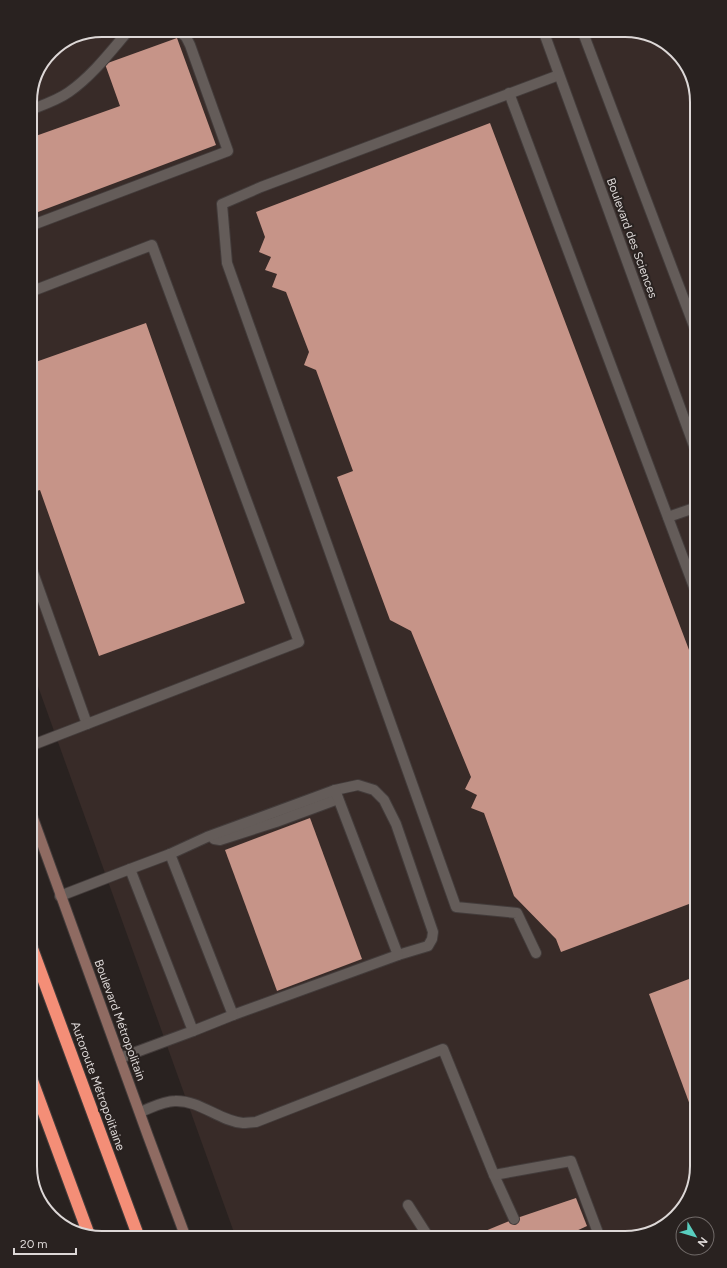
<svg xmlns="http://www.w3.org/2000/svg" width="727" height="1268" font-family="Figtree,sans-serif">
<rect width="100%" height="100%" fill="#292220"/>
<!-- built -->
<polygon fill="#382b28" points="102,30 630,30 665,42 690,71 697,102 697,1166 685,1206 656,1231 625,1238 236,1238 30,664 30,98 51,51 75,35"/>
<!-- building -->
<g fill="#c69488">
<polygon points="177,38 216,145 30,215 30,138 120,106 105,64"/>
<polygon points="490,123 697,671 697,901 561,952 556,939 514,896 484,813 471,808 477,795 465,789 471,777 411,631 390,620 337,477 353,471 316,370 304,365 309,352 286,292 272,287 277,274 265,270 271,257 259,252 265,237 256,212"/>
<polygon points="146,323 245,603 99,656 40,490 30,493 30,364"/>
<polygon points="310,818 362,959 277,991 225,850"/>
<polygon points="697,976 697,1124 649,994"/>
<polygon points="697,1147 697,1162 694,1164 689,1150"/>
<polygon points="576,1198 587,1226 561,1238 468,1238 514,1219"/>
</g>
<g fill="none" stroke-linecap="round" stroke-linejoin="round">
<!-- service casing -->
<g stroke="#433c3b" stroke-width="12">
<g id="service">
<polyline points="509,93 697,595"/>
<path d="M30,110C43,105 58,100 69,92C93,75 111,51 129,30"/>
<polyline points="30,226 228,151 190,45 186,37 178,30"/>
<polyline points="668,517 697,507"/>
<polyline points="30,564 87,724"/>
<polyline points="30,746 299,642 152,245 30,292"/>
<polyline points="335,790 358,785 374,790 384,800 396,824 433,932 432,939 428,946 398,955"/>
<polyline points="214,839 220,840 276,822 338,799"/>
<polyline points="170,854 207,837 335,790 398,955 233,1015"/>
<polyline points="130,869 170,854 233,1015 193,1031"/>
<polyline points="60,896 130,869 193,1031 120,1058"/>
<polyline points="536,953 517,913 456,907 227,263 222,204 261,187 559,75"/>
<path d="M140,1112C151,1108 163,1101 175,1101C200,1100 219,1121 243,1123C247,1123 252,1122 256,1122L443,1049L494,1175L514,1219"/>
<polyline points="494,1175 571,1161 600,1238"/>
<polyline points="408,1205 429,1238"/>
</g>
</g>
<!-- tertiary casing -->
<g stroke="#433c3b" stroke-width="12">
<g id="tertiary">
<polyline points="543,30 697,454"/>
<polyline points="582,30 697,334"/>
</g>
</g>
<!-- secondary casing -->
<g stroke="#433c3b" stroke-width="12">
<polyline id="secondary" points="30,810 148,1136 186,1238"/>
</g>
<!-- motorway casing -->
<g stroke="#433c3b" stroke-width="14">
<g id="motorway">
<polyline points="30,943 139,1238"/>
<polyline points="30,1075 89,1235"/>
</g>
</g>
<!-- service -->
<use href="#service" stroke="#645c59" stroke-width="10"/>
<!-- tertiary -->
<use href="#tertiary" stroke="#645c59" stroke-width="10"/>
<!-- secondary -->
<use href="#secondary" stroke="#8f6b62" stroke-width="10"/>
<!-- motorway -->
<use href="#motorway" stroke="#f48e77" stroke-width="12"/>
</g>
<g text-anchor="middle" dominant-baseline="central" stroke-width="4" stroke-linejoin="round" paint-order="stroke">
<!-- street labels -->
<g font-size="12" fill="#ddd8d7" stroke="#292220">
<text transform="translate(632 238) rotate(70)">Boulevard des Sciences</text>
<text transform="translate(120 1020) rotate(70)">Boulevard Métropolitain</text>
<text transform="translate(98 1086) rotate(70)">Autoroute Métropolitaine</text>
</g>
</g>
<!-- crop -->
<path d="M0 0H727V1268H0ZM102 37H625A65 65 0 0 1 690 102V1166A65 65 0 0 1 625 1231H102A65 65 0 0 1 37 1166V102A65 65 0 0 1 102 37Z" fill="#292220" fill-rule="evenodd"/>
<path fill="none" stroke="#ddd8d7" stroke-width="2" d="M102 37H625A65 65 0 0 1 690 102V1166A65 65 0 0 1 625 1231H102A65 65 0 0 1 37 1166V102A65 65 0 0 1 102 37Z"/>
<!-- north arrow -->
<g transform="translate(695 1236) rotate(128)"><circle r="19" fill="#292220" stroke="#716b69"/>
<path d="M0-3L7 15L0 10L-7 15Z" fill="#59cebf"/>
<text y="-6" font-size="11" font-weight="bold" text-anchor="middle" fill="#ddd8d7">N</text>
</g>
<!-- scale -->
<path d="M14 1248v6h62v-6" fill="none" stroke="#ddd8d7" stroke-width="2"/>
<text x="20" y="1248" font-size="12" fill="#ddd8d7" stroke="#292220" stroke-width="3" paint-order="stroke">20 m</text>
</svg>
